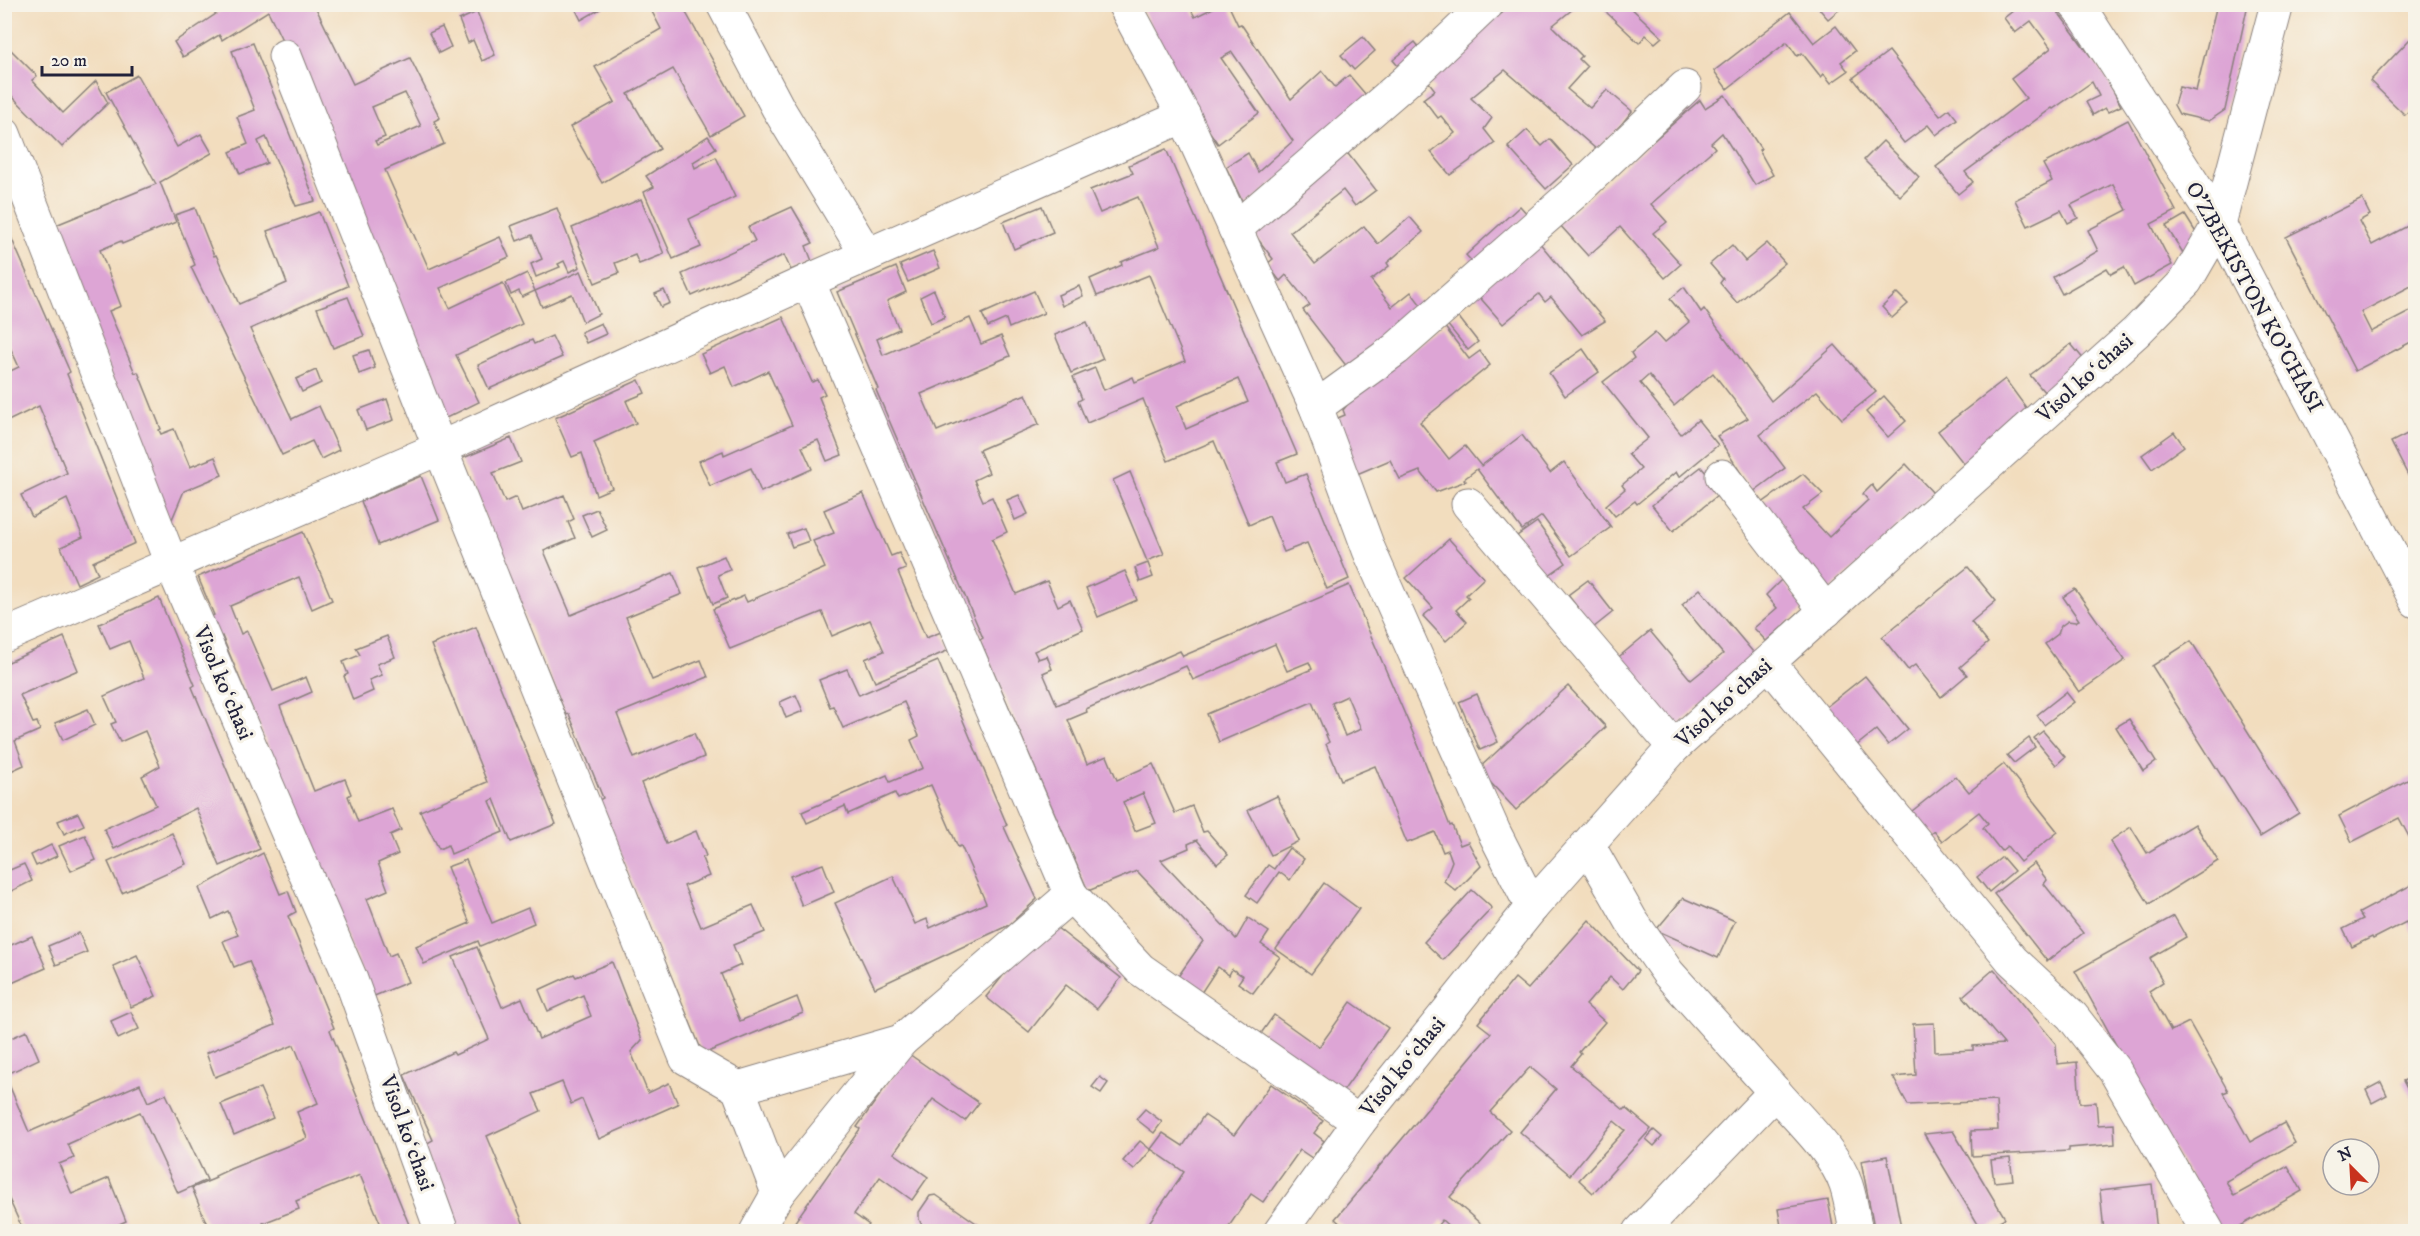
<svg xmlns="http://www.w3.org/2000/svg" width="2420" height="1236" font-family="'IM FELL DW Pica',serif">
<rect width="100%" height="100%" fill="#f7f3e8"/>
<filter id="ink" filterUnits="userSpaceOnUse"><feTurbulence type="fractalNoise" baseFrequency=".0167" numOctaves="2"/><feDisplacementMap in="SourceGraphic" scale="12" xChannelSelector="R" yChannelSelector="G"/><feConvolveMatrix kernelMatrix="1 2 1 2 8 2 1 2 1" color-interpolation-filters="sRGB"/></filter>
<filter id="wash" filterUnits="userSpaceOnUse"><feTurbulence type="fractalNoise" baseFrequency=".008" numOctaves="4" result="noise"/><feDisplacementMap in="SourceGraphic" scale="24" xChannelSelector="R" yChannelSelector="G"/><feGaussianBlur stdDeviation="1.35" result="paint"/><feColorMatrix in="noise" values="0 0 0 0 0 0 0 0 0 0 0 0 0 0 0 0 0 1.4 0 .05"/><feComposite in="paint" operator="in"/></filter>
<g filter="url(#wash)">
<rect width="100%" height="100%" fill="#f2ddbe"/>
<g id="blocks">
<!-- building -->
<g fill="#dda5d5" fill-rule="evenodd">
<path d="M231,4H314L353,84L410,58L440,118L434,121L444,144L385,170L429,269L500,237L509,257L440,288L450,308L503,283L522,324L456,355L479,402L442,420L312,102L268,11L222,40L219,35L183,57L174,42ZM405,93L421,126L377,145L375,141L385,137L372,107Z"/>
<polygon points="573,4 609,4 581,20"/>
<polygon points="648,4 681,4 744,116 711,135 673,69 628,94 660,149 602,183 570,127 615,102 595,67 661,29"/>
<polygon points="1140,4 1188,4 1195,17 1221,4 1228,4 1238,25 1241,24 1291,99 1322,71 1335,87 1349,75 1372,102 1245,207 1226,167 1248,153 1258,172 1293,141 1232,52 1221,58 1259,113 1218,144 1183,93"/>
<polygon points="1513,4 1579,4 1552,26 1582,56 1579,59 1587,67 1567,89 1590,108 1607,90 1632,111 1617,130 1596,149 1505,70 1471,98 1492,118 1484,129 1495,143 1450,175 1431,152 1455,133 1441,116 1438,118 1423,99 1435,90 1425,77"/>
<polygon points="1815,4 1846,4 1828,19"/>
<polygon points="2022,4 2052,4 2106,77 2121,106 2108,112 2105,108 2093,115 2086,102 2099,96 2092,82 2053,109 2052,108 1965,172 1973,182 1958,194 1936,167 2026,98 2011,79 2051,48 2031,21 2015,33 2004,18"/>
<polygon points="2217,4 2248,4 2225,110 2209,121 2179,114 2174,105 2179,87 2196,91"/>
<polygon points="1605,5 1628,5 1662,37 1655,43 1646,35 1639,43 1606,12 1609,8"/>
<polygon points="477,12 495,55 482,61 473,40 468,43 459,20"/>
<polygon points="1790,12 1814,43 1836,26 1855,51 1841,62 1848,71 1831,83 1824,74 1821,77 1802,53 1797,56 1787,42 1727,89 1714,71"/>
<polygon points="442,27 451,47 439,53 429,33"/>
<polygon points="1363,37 1375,51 1354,70 1341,55"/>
<polygon points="2411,38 2415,43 2415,104 2405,115 2370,81"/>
<polygon points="1415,42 1425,54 1403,72 1393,60"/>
<polygon points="4,43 37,76 32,80 63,113 96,81 108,103 62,147 4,88"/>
<polygon points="253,43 294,145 315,201 296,206 266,137 258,141 267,163 240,174 230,152 248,144 237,117 255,110 232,51"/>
<polygon points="1889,51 1940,116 1949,109 1957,119 1936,135 1928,125 1904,143 1853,78"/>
<polygon points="137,75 177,147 201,134 212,153 160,182 176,222 122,244 121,241 100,250 121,306 109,311 135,373 138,372 161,429 159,430 161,434 174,429 190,467 215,457 222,475 184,491 170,524 51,227 156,184 106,92"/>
<polygon points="1725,95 1761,149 1759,150 1773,175 1755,185 1722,133 1711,143 1715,148 1651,204 1667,222 1653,233 1681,264 1665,278 1620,227 1588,256 1559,224 1700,100 1705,108"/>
<polygon points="2128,120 2176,211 2151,224 2172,265 2134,286 2124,267 2111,274 2107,268 2062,294 2053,277 2098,251 2088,230 2127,210 2113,184 2071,205 2078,218 2068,223 2061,210 2028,226 2015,200 2052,181 2043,164"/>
<polygon points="1527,130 1542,146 1550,139 1573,165 1546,189 1508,147"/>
<polygon points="708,136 716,148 693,162 695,168 716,157 735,197 689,219 701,247 673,259 644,192 654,187 646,176"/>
<polygon points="1883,141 1919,177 1900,196 1864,160"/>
<path d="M1166,149L1297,454L1277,462L1285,482L1306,474L1349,579L1327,589L1307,543L1284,552L1269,516L1249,525L1214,441L1168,461L1143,399L1087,423L1078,401L1082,399L1073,377L1095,368L1104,390L1133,377L1135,382L1185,361L1149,275L1097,296L1090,279L1122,265L1121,262L1159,247L1138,197L1100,213L1090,190L1133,173L1129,165ZM1238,379L1248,402L1186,429L1177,406Z"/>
<polygon points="1345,150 1376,190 1355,206 1343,190 1290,232 1315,264 1364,226 1378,244 1410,217 1423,232 1387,263 1389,266 1371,280 1392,307 1411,292 1427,313 1351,372 1303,310 1310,305 1286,275 1280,281 1267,264 1273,259 1248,226"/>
<polygon points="641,199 664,254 639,264 635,255 615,263 619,273 595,283 572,228"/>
<polygon points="2362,199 2370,215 2359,221 2372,245 2415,222 2415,284 2361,312 2371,332 2415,309 2415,340 2355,371 2286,237"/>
<polygon points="1042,206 1053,232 1014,249 1003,222"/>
<polygon points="1520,206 1528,215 1475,265 1466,255"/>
<polygon points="792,207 813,243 806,246 812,261 791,270 784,255 692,296 682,274 755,241 748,227"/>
<polygon points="195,208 214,256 216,255 239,304 287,283 267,231 319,212 348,286 250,329 292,419 319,406 339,450 321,459 312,441 282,455 191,267 195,265 175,215"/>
<polygon points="557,208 580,267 569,272 564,261 558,264 560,267 536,277 531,264 542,259 532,235 517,241 511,226"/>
<polygon points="2185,215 2195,231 2196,237 2185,256 2166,226"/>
<polygon points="4,221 70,372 67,374 135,543 93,562 98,574 77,584 61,547 83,537 67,499 32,517 21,495 67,473 39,406 4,423 4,374 19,367 4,334"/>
<polygon points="1538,241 1605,321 1582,335 1551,297 1545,302 1539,294 1503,324 1476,293"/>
<polygon points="1767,243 1785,263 1737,303 1720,283 1723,279 1710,264 1732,245 1745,261"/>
<polygon points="933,251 940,268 908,282 900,265"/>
<path d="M896,267L906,292L887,301L899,329L877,339L883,355L970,318L981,344L1001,336L1010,356L921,394L937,431L1026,394L1039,424L979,450L989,473L974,480L983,501L992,497L1007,532L992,539L1016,594L1047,581L1058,606L1070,600L1083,629L1034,651L1038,659L1047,656L1052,669L1043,673L1057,705L1180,651L1183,656L1349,585L1419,747L1450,826L1452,825L1460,845L1468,842L1481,866L1456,891L1444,881L1452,861L1448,850L1443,852L1435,832L1407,843L1375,766L1341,780L1326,744L1329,742L1312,702L1219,742L1207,714L1312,669L1309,662L1287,671L1275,644L1193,680L1186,666L1086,709L1087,712L1068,720L1087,764L1107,756L1117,780L1153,764L1175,813L1192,806L1203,832L1207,831L1228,855L1217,864L1197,840L1188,844L1189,848L1161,860L1236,939L1248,918L1269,932L1261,944L1280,957L1253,993L1238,983L1243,976L1232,969L1229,975L1218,967L1197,999L1177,978L1203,941L1137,871L1088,891L980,640L983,638L876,390L878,389L837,292ZM1347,696L1361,729L1345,736L1332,703ZM1143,793L1156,823L1135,831L1123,802Z"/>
<polygon points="581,271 599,314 583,322 572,294 542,307 535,291"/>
<polygon points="527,273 535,291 522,297 519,291 511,295 506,283"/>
<polygon points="1079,286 1083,296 1062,306 1058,295"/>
<polygon points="1684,287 1701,312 1704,309 1771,401 1835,345 1876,392 1842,419 1817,391 1760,435 1785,468 1753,492 1717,436 1748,418 1713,373 1674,406 1649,375 1640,383 1681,434 1698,420 1718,445 1679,477 1676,472 1637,504 1635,501 1615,516 1606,505 1625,489 1622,485 1641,469 1628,454 1648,438 1603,382 1634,358 1631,353 1655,333 1664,343 1689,322 1670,299"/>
<polygon points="664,290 670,303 661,307 655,294"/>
<polygon points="934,290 945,317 931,323 920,297"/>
<polygon points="1034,291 1044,313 1009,328 1006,319 988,327 982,314"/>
<polygon points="1897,293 1908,304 1892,318 1882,307"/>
<polygon points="348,297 364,336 333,348 317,308"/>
<polygon points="1457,315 1478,342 1468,350 1446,323"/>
<polygon points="783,317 812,382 818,380 825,394 819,397 842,455 827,461 818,440 802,447 812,469 761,492 751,468 710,486 699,461 723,451 724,455 792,425 768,371 734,387 725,366 710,373 701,354"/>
<polygon points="1087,322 1103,359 1071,373 1055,335"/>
<polygon points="601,323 606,334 586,343 581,332"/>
<polygon points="1444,326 1469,359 1480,351 1490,365 1420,422 1449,459 1465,446 1481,466 1522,435 1550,473 1564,462 1611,527 1571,556 1542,516 1522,530 1477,469 1464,479 1466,481 1436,492 1420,471 1400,479 1390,460 1357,474 1333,420 1345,415 1343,410 1363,386"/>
<polygon points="552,336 562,357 489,389 478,365 532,340 534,344"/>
<polygon points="2071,344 2085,361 2045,393 2030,375"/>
<polygon points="1583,349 1599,372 1565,396 1549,373"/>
<polygon points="369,350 375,368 359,374 353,355"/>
<polygon points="316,370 321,383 302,392 296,379"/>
<polygon points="2005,379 2030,413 1964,464 1938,431"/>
<polygon points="639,380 645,393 626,401 636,423 594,442 612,488 596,495 582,453 572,457 555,418"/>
<polygon points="1884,396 1906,421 1888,437 1866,412"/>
<polygon points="387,399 394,420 366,430 358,410"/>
<polygon points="2415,430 2415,489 2391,442"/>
<polygon points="2174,432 2184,446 2152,469 2142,455"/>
<polygon points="511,438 521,462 493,473 505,502 516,497 522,512 564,495 574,519 568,522 575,538 544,551 571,615 673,573 682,594 626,617 652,680 701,660 708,677 617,714 634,758 694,733 704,757 641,783 666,844 696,831 706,856 702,858 709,876 684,886 701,927 753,905 765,932 733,945 741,965 721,974 740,1021 797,997 803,1013 703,1054 599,800 603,798 569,714 566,715 461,459"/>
<polygon points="1906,464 1933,493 1824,596 1758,506 1803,474 1823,494 1803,509 1829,537 1868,500 1863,494 1872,485 1877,492"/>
<polygon points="1701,467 1722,492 1673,531 1652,505"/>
<polygon points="1130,472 1164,554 1147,561 1113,480"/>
<polygon points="421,476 439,520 378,545 361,501"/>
<polygon points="863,493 891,556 899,553 906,569 898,572 926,638 941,632 949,650 875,682 865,659 884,651 870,620 832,636 822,612 730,649 713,609 744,596 747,602 825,568 813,541 834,533 824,510"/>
<polygon points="1019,495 1028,514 1015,520 1007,500"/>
<polygon points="597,509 607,530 592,537 582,515"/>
<polygon points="1537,522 1566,563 1546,577 1517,536"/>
<polygon points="804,528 809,541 792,547 787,534"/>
<polygon points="303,532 332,600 312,609 299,577 230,606 241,634 247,631 273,691 306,677 312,692 280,706 314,791 345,779 351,794 348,796 358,822 392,809 401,830 390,835 398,854 378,863 388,890 367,899 389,956 396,953 408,982 372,997 222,636 215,639 207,618 214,615 198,577"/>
<polygon points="1449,539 1484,578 1466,595 1469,598 1456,610 1467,622 1446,641 1423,616 1433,608 1406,578"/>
<polygon points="724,556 730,570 718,575 727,598 713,604 698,567"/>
<polygon points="1148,563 1153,577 1140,582 1135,568"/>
<polygon points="1968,567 1996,601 1971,622 1988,643 1960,667 1967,675 1941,697 1915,665 1908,670 1882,637"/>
<polygon points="1125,571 1137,600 1098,617 1086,588"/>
<polygon points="1588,580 1613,612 1593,628 1568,595"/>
<polygon points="1781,580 1805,607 1766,641 1754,628 1777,608 1766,595"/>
<polygon points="1700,589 1758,658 1673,729 1615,660 1650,631 1691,680 1723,654 1682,605"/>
<polygon points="2075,589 2125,660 2079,692 2045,644 2058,634 2061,626 2068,621 2075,622 2079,620 2063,597"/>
<polygon points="159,598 195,685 192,687 260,849 220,866 196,808 114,849 104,829 156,805 142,776 160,766 145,731 120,742 111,724 116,722 104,696 144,678 129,641 110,649 99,624"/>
<polygon points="476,627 556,824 511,842 494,799 490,801 503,832 451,854 448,845 439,849 420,811 487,782 431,645"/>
<polygon points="387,636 395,657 377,664 382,675 369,680 373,691 353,700 344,676 348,674 343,662 360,655 356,648"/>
<polygon points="64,637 78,670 20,695 33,723 37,722 40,730 15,741 24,765 4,774 4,726 9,724 4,710 4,664"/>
<polygon points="2191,641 2299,813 2260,837 2152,666"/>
<polygon points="938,661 1007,825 1004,827 1037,899 1009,925 875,988 835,903 893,876 915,924 927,919 930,928 986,903 961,846 958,847 931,785 898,799 895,793 848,814 845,806 807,823 802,812 887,775 890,782 923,768 911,740 919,736 904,702 843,728 833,706 830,707 819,680 847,669 859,695"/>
<polygon points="1865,676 1908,729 1888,745 1876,730 1846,754 1816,715"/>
<polygon points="1568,686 1606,727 1516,810 1478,769"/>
<polygon points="2066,692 2074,702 2044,725 2037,715"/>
<polygon points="1477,694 1498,742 1480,750 1459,702"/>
<polygon points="796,695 803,711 786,718 780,702"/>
<polygon points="88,709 95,725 63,740 55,723"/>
<polygon points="2129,719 2156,762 2143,771 2116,727"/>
<polygon points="2043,731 2065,757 2056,765 2034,738"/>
<polygon points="2029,738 2035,747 2014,763 2007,755"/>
<polygon points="2004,764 2058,832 2020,862 2007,846 2001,851 1983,828 1988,823 1979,812 1942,841 1934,831 1925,838 1907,815 1956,776 1969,792"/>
<polygon points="2415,776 2415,848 2399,818 2352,842 2339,816"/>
<polygon points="1277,796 1299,841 1271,855 1248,810"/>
<polygon points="78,813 84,825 64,834 58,821"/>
<polygon points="2195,824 2218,861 2149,904 2110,841 2131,827 2147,853"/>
<polygon points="172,833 186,864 122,893 108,862"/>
<polygon points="85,835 96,860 71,871 59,846"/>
<polygon points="51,845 57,856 36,866 31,855"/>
<polygon points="1289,848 1304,859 1290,880 1279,872 1257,903 1246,895 1268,865 1274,869"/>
<polygon points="263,853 280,894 288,891 296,912 288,916 334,1028 330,1030 412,1232 384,1232 360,1175 296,1201 299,1209 263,1223 264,1226 252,1232 210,1232 192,1188 216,1178 215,1176 230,1169 307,1138 297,1112 318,1103 294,1045 215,1077 206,1053 275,1025 249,961 234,967 223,941 238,935 228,911 212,919 199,888"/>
<polygon points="2002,857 2014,871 1989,892 1977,877"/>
<polygon points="466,860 492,923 528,908 534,923 480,946 478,941 424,964 416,946 470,923 447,867"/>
<polygon points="2034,863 2047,880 2044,884 2083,933 2047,961 1994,894"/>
<polygon points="24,864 32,881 5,894 5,872"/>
<polygon points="823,864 834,892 802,906 790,876"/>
<polygon points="1324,883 1359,909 1311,974 1276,949"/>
<polygon points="2415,883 2415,934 2413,935 2406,922 2373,939 2372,937 2352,947 2343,929 2363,919 2359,913"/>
<polygon points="1472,890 1492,908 1443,960 1424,942"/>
<polygon points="1683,898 1735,921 1718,958 1656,930"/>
<polygon points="2174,916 2186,937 2150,958 2163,982 2149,991 2171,1031 2189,1022 2228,1091 2223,1093 2250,1142 2284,1123 2295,1143 2226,1181 2234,1196 2288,1166 2302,1191 2230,1232 2220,1232 2075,971"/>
<polygon points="1047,920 1121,978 1097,1009 1066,985 1029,1032 986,997"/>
<polygon points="1589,920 1638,971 1623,989 1610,977 1586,1005 1605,1022 1579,1052 1581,1054 1571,1066 1624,1110 1626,1108 1651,1129 1593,1193 1579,1180 1625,1130 1614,1121 1570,1175 1520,1132 1556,1089 1530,1067 1490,1112 1510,1130 1450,1197 1490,1232 1455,1232 1442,1220 1432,1232 1350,1232 1335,1219 1491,1033 1478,1023 1515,978 1528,989"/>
<polygon points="79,933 87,952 56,965 48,946"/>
<polygon points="32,936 46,968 5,986 11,1000 4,1002 4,948"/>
<polygon points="477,947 502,1007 522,998 539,1039 591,1016 583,995 548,1011 539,990 574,974 576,977 612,962 642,1040 631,1052 648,1093 669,1083 678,1104 599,1139 582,1099 571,1104 562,1082 533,1094 541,1111 487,1136 527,1232 458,1232 422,1146 433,1140 404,1075 453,1052 455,1055 489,1039 453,957"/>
<polygon points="137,955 156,996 131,1007 113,966"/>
<polygon points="1994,969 2056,1044 2057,1064 2077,1062 2080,1103 2096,1102 2098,1125 2114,1124 2115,1144 2069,1148 2069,1151 1972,1156 1971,1131 1998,1130 1996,1101 1908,1105 1893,1077 1916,1075 1913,1024 1934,1023 1935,1052 1973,1050 1973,1046 2004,1044 1963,996"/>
<polygon points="1351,1002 1388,1028 1339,1097 1257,1039 1274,1015 1319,1047"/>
<polygon points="131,1012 139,1029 118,1039 111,1021"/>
<polygon points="27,1031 39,1059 5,1075 29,1132 140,1084 148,1102 166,1094 207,1180 178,1193 140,1112 68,1144 74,1158 59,1164 72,1194 109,1178 126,1221 117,1225 121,1232 24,1232 4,1188 4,1041"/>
<polygon points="909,1054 979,1103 965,1121 933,1099 894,1153 928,1177 912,1200 880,1177 854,1214 869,1225 864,1232 806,1232 794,1223 860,1129 857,1127"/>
<polygon points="2415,1076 2415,1097 2412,1098 2403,1081"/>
<polygon points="1100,1077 1108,1083 1101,1093 1092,1087"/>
<polygon points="2381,1082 2387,1095 2372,1103 2366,1090"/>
<polygon points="1271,1084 1323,1121 1314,1133 1324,1141 1312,1158 1300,1150 1263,1202 1251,1194 1225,1232 1153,1232 1146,1227 1184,1172 1151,1149 1163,1133 1183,1146 1204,1115 1234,1135"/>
<polygon points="260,1088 273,1118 234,1135 221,1104"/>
<polygon points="1145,1109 1162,1122 1154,1133 1136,1119"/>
<polygon points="1654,1130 1662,1137 1654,1146 1646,1139"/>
<polygon points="1953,1131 2005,1218 1982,1231 1924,1134"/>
<polygon points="1140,1141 1151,1150 1134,1170 1123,1161"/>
<polygon points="1887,1156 1902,1232 1875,1232 1861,1161"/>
<polygon points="2010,1158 2013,1180 1994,1182 1991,1160"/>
<polygon points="2152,1184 2157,1232 2104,1232 2100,1190"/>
<polygon points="936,1195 989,1232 925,1232 919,1219 919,1212 930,1196"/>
<polygon points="1828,1200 1834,1232 1782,1232 1778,1209"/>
</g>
</g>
</g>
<g filter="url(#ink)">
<use href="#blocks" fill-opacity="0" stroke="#8a807c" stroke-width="1.5"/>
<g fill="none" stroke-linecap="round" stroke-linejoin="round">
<!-- minor casing -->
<g stroke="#8a807c" stroke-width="35">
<g id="minor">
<polyline points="723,4 778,108 867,255"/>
<polyline points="1124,4 1184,116"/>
<polyline points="2075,4 2085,16 2219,224 2416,601"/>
<polyline points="285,56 440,448 686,1058 738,1088 901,1041 1071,895 808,281"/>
<polyline points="4,134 171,563 350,977 442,1232"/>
<polyline points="1235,229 1405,82 1487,4"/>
<polyline points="1316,407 1396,349 1576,191 1685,87"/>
<polyline points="1722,476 1826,611"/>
<polyline points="1468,504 1674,747"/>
<polyline points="4,636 440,448 808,281 1184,116 1316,407 1369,550 1494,832 1532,907"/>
<polyline points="1769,663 2012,960 2072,1016 2115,1071 2208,1232"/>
<polyline points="1588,845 1631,920 1668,973 1775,1092"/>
<polyline points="1071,895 1140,969 1359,1122"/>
<polyline points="738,1088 778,1193 756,1232"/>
<polyline points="778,1193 901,1041"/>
<polyline points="1280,1232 1359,1122 1532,907 1674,747 2136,332 2186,281 2219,224 2277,4"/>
<path d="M1640,1232L1775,1092C1798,1119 1835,1152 1846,1185C1851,1200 1853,1216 1856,1232"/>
</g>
</g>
<!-- minor -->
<use href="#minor" stroke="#fff" stroke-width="33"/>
</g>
</g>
<g text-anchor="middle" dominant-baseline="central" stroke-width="6" stroke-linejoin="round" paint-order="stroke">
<!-- street labels -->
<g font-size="22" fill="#22223b" stroke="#f7f3e8">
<text transform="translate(2254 297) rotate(61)">O'ZBEKISTON KO'CHASI</text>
<text transform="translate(2085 378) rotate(-42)">Visol koʻchasi</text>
<text transform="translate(223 683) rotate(67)">Visol koʻchasi</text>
<text transform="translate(1724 703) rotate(-42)">Visol koʻchasi</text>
<text transform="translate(1403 1067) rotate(-51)">Visol koʻchasi</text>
<text transform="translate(407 1133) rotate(70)">Visol koʻchasi</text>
</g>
</g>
<!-- margin -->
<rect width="2420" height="1236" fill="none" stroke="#f7f3e8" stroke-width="24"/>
<!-- north arrow -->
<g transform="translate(2351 1167) rotate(336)"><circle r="28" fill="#f7f3e8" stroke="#a29fa3" stroke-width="1.5"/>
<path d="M0-4.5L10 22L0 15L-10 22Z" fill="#c8321e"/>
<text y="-9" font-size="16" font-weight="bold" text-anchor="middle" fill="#22223b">N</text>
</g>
<!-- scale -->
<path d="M42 66v9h90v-9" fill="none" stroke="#22223b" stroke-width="3"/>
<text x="51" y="66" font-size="18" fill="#22223b" stroke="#f7f3e8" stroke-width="4.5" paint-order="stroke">20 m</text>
</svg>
